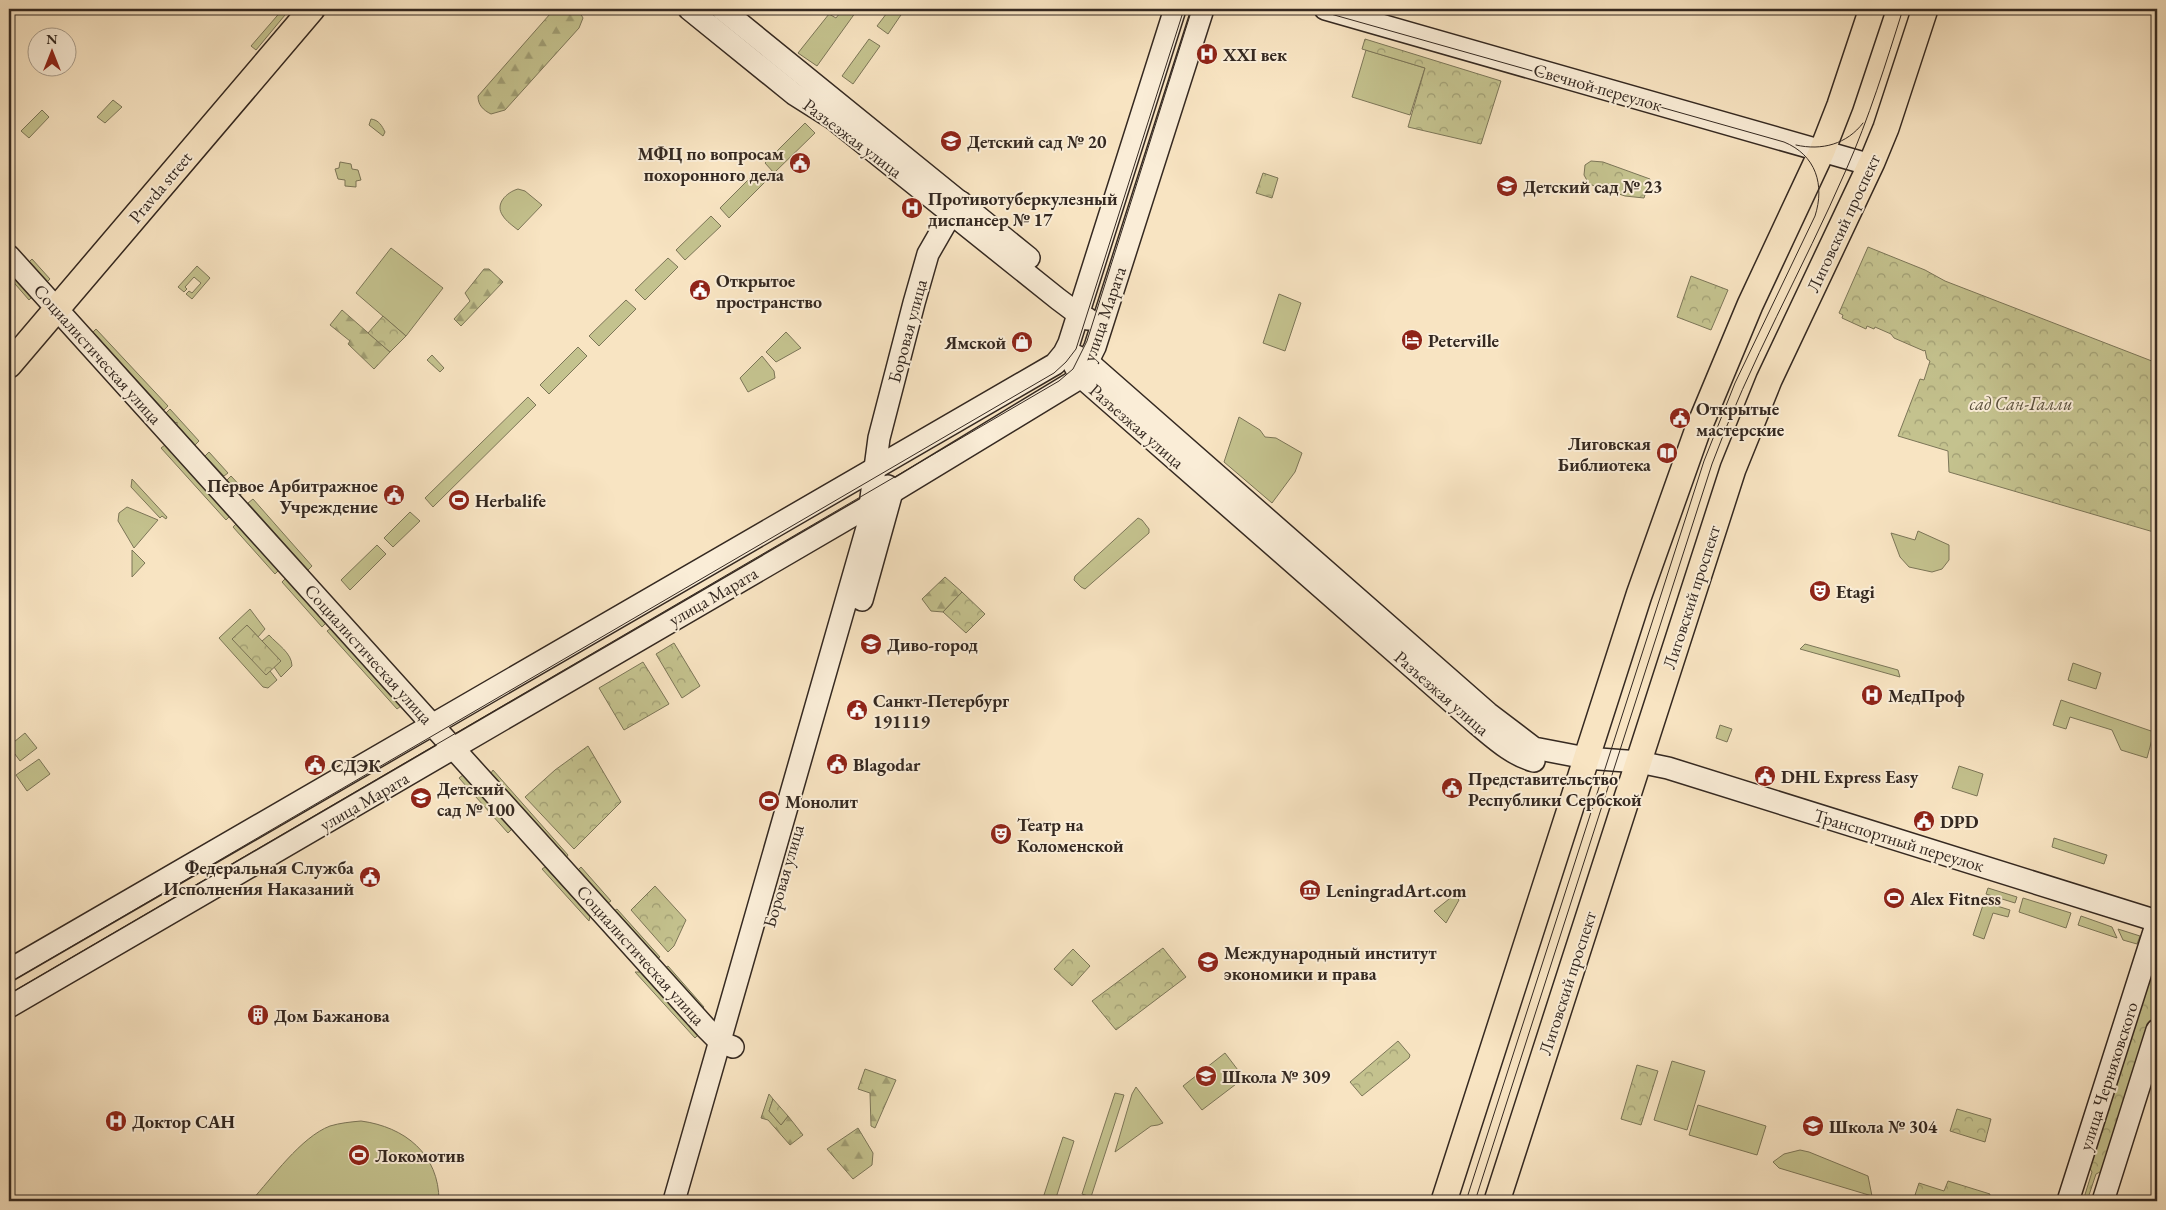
<svg xmlns="http://www.w3.org/2000/svg" width="2166" height="1210" font-family="'EB Garamond',serif">
<defs>
<pattern id="forest-firs" width="22" height="20" patternUnits="userSpaceOnUse" patternTransform="scale(1.25)"><rect width="22" height="20" fill="#c4c28e"/><path d="M5 1l3.5 6h-7zM16 11l3.5 6h-7z" fill="#a09e74"/></pattern>
<pattern id="park-crowns" width="20" height="18" patternUnits="userSpaceOnUse" patternTransform="scale(1.25)"><rect width="20" height="18" fill="#c4c28e"/><path d="M2 6a3 3 0 1 1 6 0M12 15a3 3 0 1 1 6 0" fill="none" stroke="#a09e74"/></pattern>
</defs>
<rect width="100%" height="100%" fill="#f8e4c2"/>
<filter id="stains"><feTurbulence type="fractalNoise" baseFrequency=".004" numOctaves="4"/><feColorMatrix values="0 0 0 0 .2 0 0 0 0 .09 0 0 0 0 .02 0 0 0 .5 -.17"/></filter>
<radialGradient id="worn" r=".72"><stop offset=".6" stop-color="#630" stop-opacity="0"/><stop offset="1" stop-color="#630" stop-opacity=".3"/></radialGradient>
<!-- grass -->
<g fill="#c4c28e" stroke="#7c7658">
<polygon points="283,9 290,9 256,50 251,46"/>
<polygon points="843,9 858,9 817,66 798,53 829,14 836,18"/>
<polygon points="890,9 905,9 888,34 877,26"/>
<polygon points="869,39 880,46 853,84 842,76"/>
<polygon points="1366,50 1425,68 1410,115 1352,97"/>
<polygon points="113,100 122,107 105,123 97,117"/>
<polygon points="42,110 49,117 29,138 21,131"/>
<path d="M371,119C379,120 382,126 385,132L383,136L369,125Z"/>
<polygon points="805,123 815,133 774,173 765,163"/>
<polygon points="340,162 351,164 352,169 358,170 361,180 356,181 356,187 345,186 345,180 338,179 335,169 339,168"/>
<polygon points="755,173 765,182 729,218 720,208"/>
<path d="M518,189L525,191L542,205L518,230C513,226 506,221 503,216C494,204 507,192 518,189Z"/>
<polygon points="711,216 721,226 685,260 676,250"/>
<polygon points="391,248 443,288 406,336 356,293"/>
<polygon points="668,258 678,267 645,300 635,290"/>
<polygon points="32,259 50,279 47,282 29,262"/>
<polygon points="197,266 210,278 192,299 186,294 189,291 192,293 201,283 194,277 185,287 187,289 184,292 178,287"/>
<polygon points="9,271 32,297 29,300 9,277"/>
<polygon points="1279,294 1301,303 1285,351 1263,343"/>
<polygon points="626,300 636,309 599,346 589,336"/>
<polygon points="96,329 168,406 164,410 93,332"/>
<polygon points="786,332 801,348 776,362 766,352"/>
<polygon points="578,347 587,356 549,394 540,385"/>
<polygon points="762,356 774,371 775,378 748,392 740,378"/>
<polygon points="528,397 536,405 433,507 425,498"/>
<polygon points="170,409 199,441 195,445 177,425 177,422 176,423 166,413"/>
<polygon points="1239,417 1260,430 1265,437 1276,438 1302,453 1295,472 1272,503 1224,462"/>
<polygon points="165,445 230,516 226,520 161,448"/>
<polygon points="209,452 228,473 224,476 205,456"/>
<polygon points="231,476 245,491 240,495 227,480"/>
<polygon points="132,479 167,517 166,519 162,516 160,518 131,487"/>
<polygon points="253,499 312,566 308,570 248,503"/>
<polygon points="127,507 158,520 134,548 118,521 119,513"/>
<polygon points="410,512 420,521 393,547 384,538"/>
<polygon points="1138,518 1142,520 1149,529 1149,533 1085,589 1081,587 1074,580 1075,576"/>
<polygon points="237,523 279,570 275,574 233,527"/>
<polygon points="1918,531 1949,545 1949,560 1942,569 1932,572 1909,567 1900,557 1891,533 1915,540"/>
<polygon points="377,545 386,554 350,590 341,580"/>
<polygon points="132,550 145,563 132,577"/>
<polygon points="286,578 326,623 322,627 282,582"/>
<polygon points="250,609 265,629 258,637 247,625 266,675 270,671 277,680 268,688 263,687 219,638"/>
<polygon points="331,628 401,706 397,709 327,631"/>
<path d="M269,635C277,644 292,653 292,666L281,677L274,667L280,661L262,641Z"/>
<polygon points="1805,644 1898,670 1900,677 1800,649"/>
<polygon points="2073,663 2101,673 2096,689 2068,680"/>
<polygon points="2061,700 2154,732 2147,758 2121,750 2112,730 2070,717 2066,729 2053,725"/>
<polygon points="1720,725 1732,729 1727,742 1716,738"/>
<polygon points="25,733 37,748 20,761 9,746"/>
<polygon points="39,759 50,774 27,791 16,775"/>
<polygon points="1959,766 1983,774 1977,796 1952,788"/>
<polygon points="493,770 568,855 566,858 491,773"/>
<polygon points="463,775 512,829 508,833 459,778"/>
<polygon points="2054,838 2107,855 2104,864 2052,847"/>
<polygon points="545,867 590,916 589,921 542,869"/>
<polygon points="581,867 611,901 608,903 578,870"/>
<polygon points="1988,888 2017,897 2015,903 1986,894"/>
<polygon points="1454,895 1459,900 1446,923 1434,911"/>
<polygon points="2023,898 2071,913 2066,928 2019,912"/>
<polygon points="1984,902 2010,910 2008,917 1993,913 1984,939 1973,935"/>
<polygon points="617,909 660,957 657,959 614,911"/>
<polygon points="2081,916 2112,927 2117,938 2078,925"/>
<polygon points="2118,929 2140,936 2137,944 2123,940"/>
<polygon points="668,966 704,1007 702,1009 665,968"/>
<polygon points="635,972 640,972 698,1035 695,1038"/>
<polygon points="1225,1053 1244,1078 1202,1110 1183,1086"/>
<polygon points="1672,1061 1705,1071 1687,1130 1654,1120"/>
<polygon points="1136,1087 1163,1123 1158,1125 1151,1126 1115,1152 1132,1094"/>
<polygon points="1115,1093 1124,1095 1091,1197 1082,1194"/>
<polygon points="1698,1105 1766,1126 1757,1155 1689,1135"/>
<path d="M361,1121C405,1127 439,1154 439,1201H251C272,1178 301,1137 330,1126C340,1123 350,1122 361,1121Z"/>
<polygon points="1063,1137 1074,1141 1055,1201 1042,1201"/>
<polygon points="1800,1150 1809,1152 1868,1176 1872,1196 1779,1168 1773,1162 1784,1154"/>
</g>
<!-- forest -->
<g fill="url(#forest-firs)" stroke="#7c7658">
<path d="M556,9C568,9 577,6 583,18L579,28L505,110L491,114C483,110 478,105 478,96L550,14Z"/>
<polygon points="484,269 489,269 503,282 461,326 454,319 470,301 465,293"/>
<polygon points="342,310 390,352 374,369 348,344 350,341 330,325"/>
<polygon points="432,355 444,368 440,372 427,360"/>
<polygon points="945,577 962,592 943,612 931,611 922,599"/>
<polygon points="865,1069 896,1080 875,1128 871,1126 870,1093 858,1089"/>
<polygon points="769,1094 773,1099 769,1111 781,1125 788,1116 803,1135 790,1145 768,1120 761,1118"/>
<polygon points="858,1128 873,1153 872,1165 853,1179 827,1149"/>
</g>
<!-- park -->
<g fill="url(#park-crowns)" stroke="#7c7658">
<polygon points="1365,39 1501,81 1481,144 1408,127 1425,68 1362,49"/>
<polygon points="1591,161 1603,162 1650,179 1644,198 1625,196 1589,184 1584,175 1585,165"/>
<polygon points="1263,173 1278,178 1272,198 1256,193"/>
<polygon points="1868,247 1925,270 1945,281 2157,363 2157,533 1949,472 1948,451 1898,436 1920,379 1924,380 1930,361 1927,359 1925,350 1924,351 1894,338 1891,334 1875,327 1874,329 1867,326 1866,329 1842,318 1843,315 1839,313"/>
<polygon points="1691,276 1728,290 1711,330 1677,317"/>
<polygon points="383,316 406,336 390,352 368,333"/>
<polygon points="962,592 985,614 966,633 943,612"/>
<polygon points="247,625 281,661 266,675 232,639"/>
<polygon points="674,643 700,686 682,698 656,654"/>
<polygon points="643,662 669,704 624,730 599,688"/>
<polygon points="588,746 621,802 574,849 525,797 555,770"/>
<polygon points="655,886 686,920 674,946 668,952 631,910"/>
<polygon points="2157,946 2157,1007 2104,1170 2096,1174 2087,1201 2083,1201 2092,1172 2087,1164"/>
<polygon points="1163,948 1186,977 1116,1030 1092,1001"/>
<polygon points="1073,949 1090,966 1072,986 1054,969"/>
<polygon points="1398,1041 1410,1055 1409,1058 1362,1096 1350,1082"/>
<polygon points="1637,1065 1658,1071 1641,1125 1621,1119"/>
<polygon points="773,1099 788,1116 781,1125 769,1111"/>
<polygon points="1957,1109 1991,1119 1985,1142 1950,1131"/>
<polygon points="1948,1181 1990,1194 1988,1201 1913,1201 1919,1183 1944,1191"/>
</g>
<g fill="none" stroke-linecap="round" stroke-linejoin="round">
<!-- secondary casing -->
<g stroke="#352921" stroke-width="24">
<g id="secondary">
<polyline points="689,9 794,94 832,118 1058,299 1078,314 1088,319"/>
<polyline points="722,9 1029,258"/>
<polyline points="1325,9 1871,165"/>
<polyline points="9,256 706,1028 720,1042 733,1047"/>
<polyline points="1076,356 1088,362 1488,713 1534,748 1586,758 1639,762 1668,768 2157,921"/>
<path d="M1073,363L1080,376L1478,725C1495,739 1512,755 1534,761"/>
<polyline points="862,600 892,492 888,486"/>
<polyline points="9,970 1055,364 1064,353 1069,343 1175,9"/>
<polyline points="9,1007 871,505 1075,381 1083,371 1095,347 1203,9"/>
<polyline points="674,1201 867,528 879,438 914,303 928,254 951,214 961,202"/>
<polyline points="2068,1201 2157,922"/>
<polyline points="2103,1201 2157,1030"/>
</g>
</g>
<!-- primary casing -->
<g stroke="#352921" stroke-width="28">
<g id="primary">
<polyline points="9,365 312,9"/>
<polyline points="1444,1201 1639,595 1697,432 1750,305 1822,151 1840,105 1872,9"/>
<polyline points="1497,1201 1733,469 1769,380 1872,162 1886,128 1925,9"/>
</g>
</g>
<!-- secondary -->
<use href="#secondary" stroke="#faedd7" stroke-width="21"/>
<!-- primary -->
<use href="#primary" stroke="#f8e4c2" stroke-width="25"/>
<!-- tram -->
<g stroke="#352921" stroke-width="1">
<path d="M1313,9L1784,142C1816,155 1825,185 1815,216L1735,383L1704,461L1466,1201"/>
<path d="M1796,145C1822,151 1847,144 1863,123"/>
<polyline points="9,983 1054,373 1066,362 1076,349 1184,9"/>
<polyline points="9,994 1059,381 1073,369 1087,341 1192,9"/>
<path d="M1475,1201L1712,464C1749,363 1803,269 1846,170C1869,118 1886,63 1903,9"/>
</g>
</g>
<!-- icons -->
<defs>
<g id="hospital-disc" transform="scale(1.125)"><circle r="9.5" fill="#8f2418" stroke="#faedd7"/><path d="M-5-5h3v3.5h4V-5h3V5h-3V1.5h-4V5h-3Z" fill="#fff"/></g>
<g id="school-disc" transform="scale(1.125)"><circle r="9.5" fill="#8f2418" stroke="#faedd7"/><path d="M0-5L7-2L0 1L-7-2ZM-4 1L0 2.5L4 1V4Q0 6-4 4Z" fill="#fff"/></g>
<g id="civic-disc" transform="scale(1.125)"><circle r="9.5" fill="#8f2418" stroke="#faedd7"/><path d="M-.6-6.5H3V-4.5H.6V-3L4-1V1h2V6H-6V1h2V-1L-.6-3ZM-1.2 2.5V6h2.4V2.5Z" fill="#fff"/></g>
<g id="hotel-disc" transform="scale(1.125)"><circle r="9.5" fill="#8f2418" stroke="#faedd7"/><path d="M-6-4.5h1.5V1H6V5H4.5V3h-9V5H-6ZM-4 0a1.8 1.8 0 1 1 3.6 0ZM.5 0V-2.5h3Q6-2.5 6 0Z" fill="#fff"/></g>
<g id="shop-disc" transform="scale(1.125)"><circle r="9.5" fill="#8f2418" stroke="#faedd7"/><path d="M-5-2.5h2.3a2.7 3.5 0 0 1 5.4 0H5L5.5 6h-11ZM-1.5-2.5h3a1.5 2.3 0 0 0-3 0Z" fill="#fff"/></g>
<g id="library-disc" transform="scale(1.125)"><circle r="9.5" fill="#8f2418" stroke="#faedd7"/><path d="M-6-4Q-3-5.5-.7-3.5V5Q-3 3-6 4ZM6-4Q3-5.5 .7-3.5V5Q3 3 6 4Z" fill="#fff"/></g>
<g id="stadium-disc" transform="scale(1.125)"><circle r="9.5" fill="#8f2418" stroke="#faedd7"/><path d="M0-5a6.5 5 0 1 0 0 10a6.5 5 0 1 0 0-10ZM-3.5-1.8h7v3.6h-7Z" fill="#fff"/></g>
<g id="theatre-disc" transform="scale(1.125)"><circle r="9.5" fill="#8f2418" stroke="#faedd7"/><path d="M-5-5.5Q0-4 5-5.5V0Q5 5 0 6Q-5 5-5 0ZM-3.3-2.5H-1v1.5H-3.3ZM1-2.5H3.3v1.5H1ZM-2.8 1Q0 5.5 2.8 1Z" fill="#fff"/></g>
<g id="museum-disc" transform="scale(1.125)"><circle r="9.5" fill="#8f2418" stroke="#faedd7"/><path d="M0-6L6-3V-2H-6V-3ZM-5-1h2V3h-2ZM-1-1h2V3h-2ZM3-1h2V3H3ZM-6 4H6V6H-6Z" fill="#fff"/></g>
<g id="university-disc" transform="scale(1.125)"><circle r="9.5" fill="#8f2418" stroke="#faedd7"/><path d="M0-5L7-2L0 1L-7-2ZM-4 1L0 2.5L4 1V4Q0 6-4 4Z" fill="#fff"/></g>
<g id="building-disc" transform="scale(1.125)"><circle r="9.5" fill="#8f2418" stroke="#faedd7"/><path d="M-4-6H4V6H1V3H-1V6H-4ZM-2.5-4.3h1.7v1.8h-1.7ZM.8-4.3h1.7v1.8H.8ZM-2.5-1h1.7V.8h-1.7ZM.8-1h1.7V.8H.8Z" fill="#fff"/></g>
</defs>
<g fill-rule="evenodd">
<use href="#hospital-disc" x="1207" y="54"/>
<use href="#school-disc" x="951" y="141"/>
<use href="#civic-disc" x="800" y="163"/>
<use href="#school-disc" x="1507" y="186"/>
<use href="#hospital-disc" x="912" y="208"/>
<use href="#civic-disc" x="700" y="290"/>
<use href="#hotel-disc" x="1412" y="340"/>
<use href="#shop-disc" x="1022" y="342"/>
<use href="#civic-disc" x="1680" y="418"/>
<use href="#library-disc" x="1667" y="453"/>
<use href="#civic-disc" x="394" y="495"/>
<use href="#stadium-disc" x="459" y="500"/>
<use href="#theatre-disc" x="1820" y="591"/>
<use href="#school-disc" x="871" y="644"/>
<use href="#hospital-disc" x="1872" y="695"/>
<use href="#civic-disc" x="857" y="710"/>
<use href="#civic-disc" x="837" y="764"/>
<use href="#civic-disc" x="315" y="765"/>
<use href="#civic-disc" x="1765" y="776"/>
<use href="#civic-disc" x="1452" y="788"/>
<use href="#school-disc" x="421" y="798"/>
<use href="#stadium-disc" x="769" y="801"/>
<use href="#civic-disc" x="1924" y="821"/>
<use href="#theatre-disc" x="1001" y="834"/>
<use href="#civic-disc" x="370" y="877"/>
<use href="#museum-disc" x="1310" y="890"/>
<use href="#stadium-disc" x="1894" y="898"/>
<use href="#university-disc" x="1208" y="962"/>
<use href="#building-disc" x="258" y="1015"/>
<use href="#school-disc" x="1206" y="1076"/>
<use href="#hospital-disc" x="116" y="1121"/>
<use href="#school-disc" x="1813" y="1126"/>
<use href="#stadium-disc" x="359" y="1155"/>
</g>
<g text-anchor="middle" dominant-baseline="central" stroke-width="4" stroke-linejoin="round" paint-order="stroke">
<!-- poi labels -->
<g font-size="18" font-weight="bold" fill="#352921" stroke="#faedd7" text-anchor="start">
<text x="1223" y="54">XXI век</text>
<text x="967" y="141">Детский сад № 20</text>
<text x="784" y="153" text-anchor="end">МФЦ по вопросам<tspan x="784" dy="21">похоронного дела</tspan></text>
<text x="1523" y="186">Детский сад № 23</text>
<text x="928" y="198">Противотуберкулезный<tspan x="928" dy="21">диспансер № 17</tspan></text>
<text x="716" y="280">Открытое<tspan x="716" dy="21">пространство</tspan></text>
<text x="1428" y="340">Peterville</text>
<text x="1006" y="342" text-anchor="end">Ямской</text>
<text x="1696" y="408">Открытые<tspan x="1696" dy="21">мастерские</tspan></text>
<text x="1651" y="443" text-anchor="end">Лиговская<tspan x="1651" dy="21">Библиотека</tspan></text>
<text x="378" y="485" text-anchor="end">Первое Арбитражное<tspan x="378" dy="21">Учреждение</tspan></text>
<text x="475" y="500">Herbalife</text>
<text x="1836" y="591">Etagi</text>
<text x="887" y="644">Диво-город</text>
<text x="1888" y="695">МедПроф</text>
<text x="873" y="700">Санкт-Петербург<tspan x="873" dy="21">191119</tspan></text>
<text x="853" y="764">Blagodar</text>
<text x="331" y="765">СДЭК</text>
<text x="1781" y="776">DHL Express Easy</text>
<text x="1468" y="778">Представительство<tspan x="1468" dy="21">Республики Сербской</tspan></text>
<text x="437" y="788">Детский<tspan x="437" dy="21">сад № 100</tspan></text>
<text x="785" y="801">Монолит</text>
<text x="1940" y="821">DPD</text>
<text x="1017" y="824">Театр на<tspan x="1017" dy="21">Коломенской</tspan></text>
<text x="354" y="867" text-anchor="end">Федеральная Служба<tspan x="354" dy="21">Исполнения Наказаний</tspan></text>
<text x="1326" y="890">LeningradArt.com</text>
<text x="1910" y="898">Alex Fitness</text>
<text x="1224" y="952">Международный институт<tspan x="1224" dy="21">экономики и права</tspan></text>
<text x="274" y="1015">Дом Бажанова</text>
<text x="1222" y="1076">Школа № 309</text>
<text x="132" y="1121">Доктор САН</text>
<text x="1829" y="1126">Школа № 304</text>
<text x="375" y="1155">Локомотив</text>
</g>
<!-- street labels -->
<g font-size="18" fill="#352921" stroke="#faedd7">
<text transform="translate(1598 87) rotate(16)">Свечной переулок</text>
<text transform="translate(853 138) rotate(37)">Разъезжая улица</text>
<text transform="translate(160 187) rotate(-50)">Pravda street</text>
<text transform="translate(1843 223) rotate(-65)">Лиговский проспект</text>
<text transform="translate(1104 314) rotate(-71)">улица Марата</text>
<text transform="translate(907 331) rotate(-75)">Боровая улица</text>
<text transform="translate(98 354) rotate(48)">Социалистическая улица</text>
<text transform="translate(1137 426) rotate(41)">Разъезжая улица</text>
<text transform="translate(713 596) rotate(-30)">улица Марата</text>
<text transform="translate(1691 597) rotate(-72)">Лиговский проспект</text>
<text transform="translate(369 654) rotate(48)">Социалистическая улица</text>
<text transform="translate(1442 693) rotate(41)">Разъезжая улица</text>
<text transform="translate(364 801) rotate(-30)">улица Марата</text>
<text transform="translate(1899 840) rotate(17)">Транспортный переулок</text>
<text transform="translate(783 876) rotate(-74)">Боровая улица</text>
<text transform="translate(641 955) rotate(48)">Социалистическая улица</text>
<text transform="translate(1567 983) rotate(-72)">Лиговский проспект</text>
<text transform="translate(2108 1076) rotate(-72)">улица Черняховского</text>
</g>
<!-- park labels -->
<g font-size="18" font-style="italic" fill="#594f3c" stroke="#faedd7">
<text x="2021" y="403">сад Сан-Галли</text>
</g>
</g>
<!-- margin -->
<rect width="2166" height="1210" fill="none" stroke="#f8e4c2" stroke-width="30"/>
<rect x="10" y="10" width="2146" height="1190" fill="none" stroke="#352921" stroke-width="2.5"/>
<rect x="15" y="15" width="2136" height="1180" fill="none" stroke="#352921"/>
<!-- north arrow -->
<g transform="translate(52 52)"><circle r="24" fill="#faedd7" stroke="#ab9f8e"/>
<path d="M0-4L9 19L0 12L-9 19Z" fill="#8f2418"/>
<text y="-8" font-size="14" font-weight="bold" text-anchor="middle" fill="#352921">N</text>
</g>
<rect width="100%" height="100%" filter="url(#stains)"/>
<rect width="100%" height="100%" fill="url(#worn)"/>
</svg>
